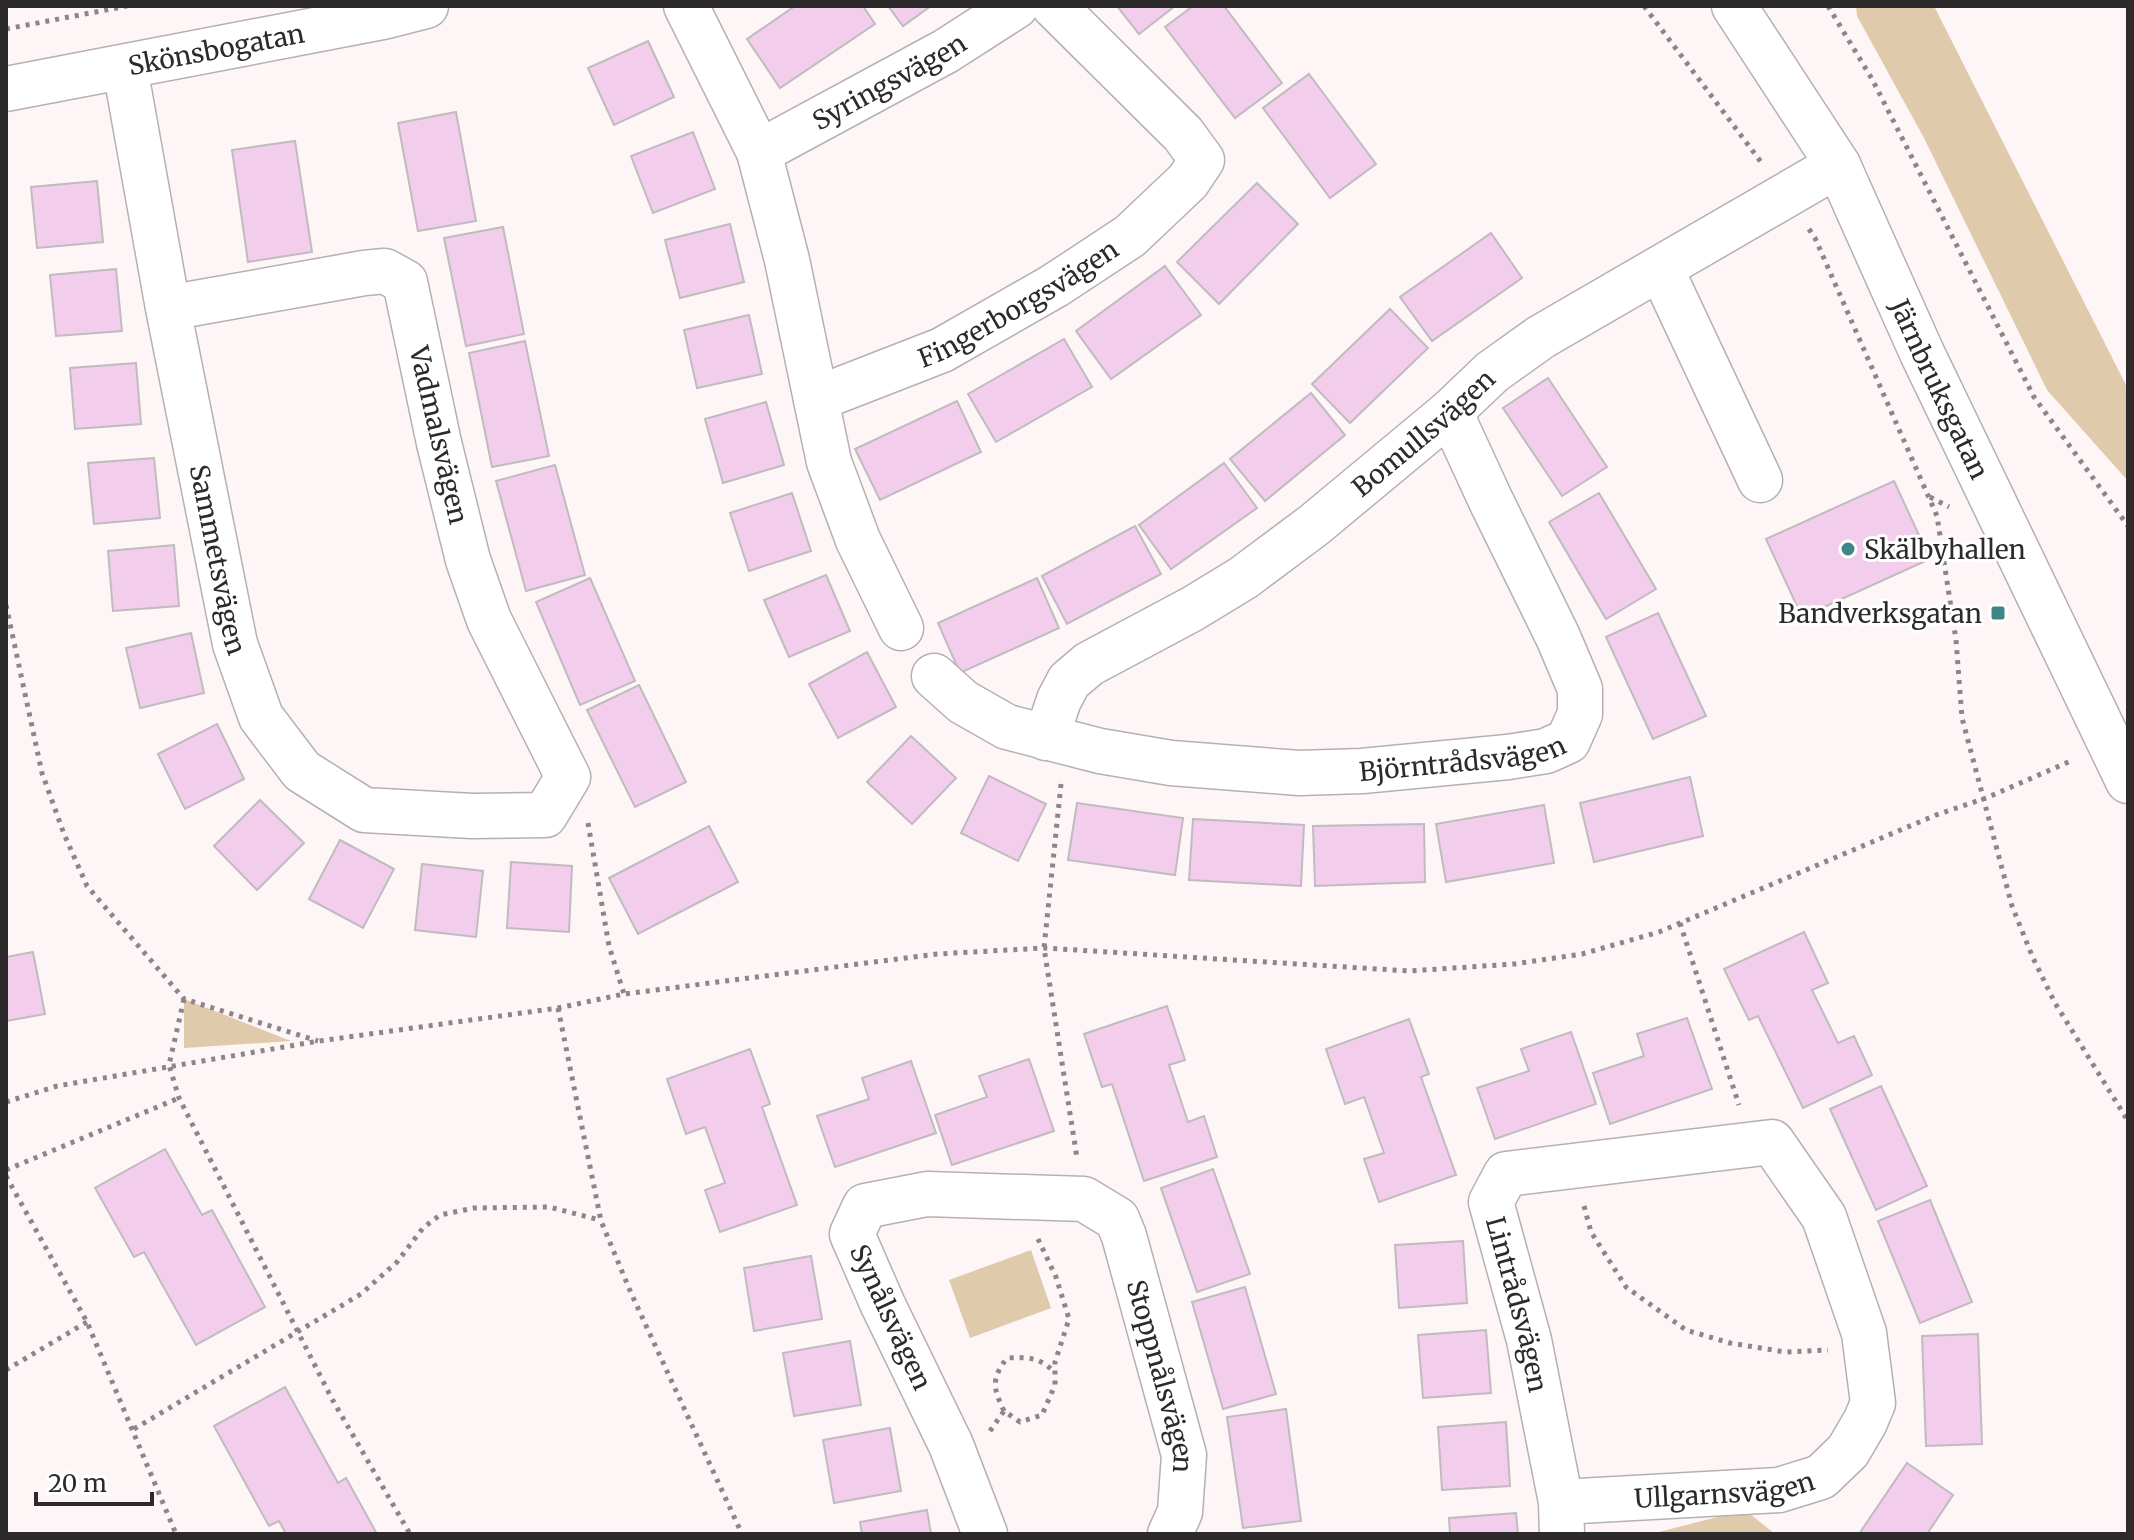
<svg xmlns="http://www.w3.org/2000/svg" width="2134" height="1540" font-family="Merriweather,serif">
<rect width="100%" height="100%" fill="#fef5f7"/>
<!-- green -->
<g fill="#e0caac">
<polygon points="1856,6 1934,6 2128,389 2128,481 2047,390 1924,138 1857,16"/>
<polygon points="184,999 291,1041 184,1048"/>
<polygon points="1031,1250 1051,1308 970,1338 949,1280"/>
<polygon points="1745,1510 1775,1534 1651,1534"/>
</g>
<!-- building -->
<g fill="#f2ceec" stroke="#c0bbbf" stroke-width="2">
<polygon points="795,6 863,6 875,24 780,88 747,39"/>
<polygon points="888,6 931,6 903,26"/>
<polygon points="1117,6 1175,6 1139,34"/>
<polygon points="1193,6 1224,6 1282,83 1235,118 1165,27"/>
<polygon points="648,41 674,97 614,125 588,68"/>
<polygon points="1309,74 1376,164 1330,198 1263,108"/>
<polygon points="456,112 476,221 418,231 398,123"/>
<polygon points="693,132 715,189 653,213 631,156"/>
<polygon points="295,141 312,252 248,262 232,150"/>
<polygon points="97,181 103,242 37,248 31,187"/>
<polygon points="1257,183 1298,224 1219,304 1177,262"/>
<polygon points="730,224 744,282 680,298 665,240"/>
<polygon points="503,227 524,334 466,346 444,238"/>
<polygon points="1491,233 1522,278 1432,341 1400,297"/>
<polygon points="1165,266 1201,315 1111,379 1076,331"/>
<polygon points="116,269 122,331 56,336 50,275"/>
<polygon points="1390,309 1428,348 1350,423 1312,384"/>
<polygon points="749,315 762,374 697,388 684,330"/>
<polygon points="1064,339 1092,387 996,442 968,394"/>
<polygon points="525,341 549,456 492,467 469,353"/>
<polygon points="136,363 141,424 75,429 70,368"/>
<polygon points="1548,378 1607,467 1562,496 1503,408"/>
<polygon points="1311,393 1345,435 1265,501 1230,459"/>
<polygon points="957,401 981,452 880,500 855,449"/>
<polygon points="766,402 784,465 723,483 705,419"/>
<polygon points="154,458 160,518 94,524 88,463"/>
<polygon points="1224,463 1257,508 1171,569 1139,525"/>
<polygon points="555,465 585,575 526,591 496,481"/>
<polygon points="1894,481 1930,559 1802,617 1766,539"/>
<polygon points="792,493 811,551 749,571 730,513"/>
<polygon points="1599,493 1656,589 1606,619 1549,522"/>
<polygon points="1135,526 1161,574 1067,624 1042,576"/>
<polygon points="174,545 179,606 113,611 108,551"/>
<polygon points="826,575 850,631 789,657 764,600"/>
<polygon points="590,578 635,681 580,705 536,602"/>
<polygon points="1037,578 1059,628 960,673 938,623"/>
<polygon points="1658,613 1706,716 1653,739 1606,637"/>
<polygon points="191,633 204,693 140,708 126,648"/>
<polygon points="867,652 896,707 838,738 809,684"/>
<polygon points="639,685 686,782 635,807 587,710"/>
<polygon points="217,724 244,779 185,809 158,754"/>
<polygon points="911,736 956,778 912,824 867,782"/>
<polygon points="989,776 1046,804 1018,861 961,833"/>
<polygon points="1690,777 1703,836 1594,862 1580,803"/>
<polygon points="260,800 304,843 257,890 214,846"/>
<polygon points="1077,803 1183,818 1175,875 1068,860"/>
<polygon points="1544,805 1554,863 1446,882 1436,824"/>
<polygon points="1193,819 1304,825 1301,886 1189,880"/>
<polygon points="1424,824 1425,882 1315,886 1313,826"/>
<polygon points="709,826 738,882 638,934 609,878"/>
<polygon points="340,840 394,869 363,928 309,899"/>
<polygon points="511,862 572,866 569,932 507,928"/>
<polygon points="422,864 483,871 476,937 415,930"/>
<polygon points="1804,932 1828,983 1812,990 1838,1043 1854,1036 1872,1075 1803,1108 1758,1016 1749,1020 1724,969"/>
<polygon points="33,952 45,1014 6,1021 6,957"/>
<polygon points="1167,1006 1185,1060 1169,1065 1188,1122 1204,1116 1217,1157 1144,1181 1112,1084 1102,1087 1084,1034"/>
<polygon points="1687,1018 1712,1089 1610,1124 1593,1073 1644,1056 1637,1034"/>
<polygon points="1409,1019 1429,1074 1421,1077 1456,1175 1379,1202 1364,1159 1384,1153 1364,1097 1345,1104 1326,1049"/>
<polygon points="1571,1032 1596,1104 1495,1139 1477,1088 1529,1071 1521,1049"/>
<polygon points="750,1049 770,1104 762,1107 797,1205 720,1232 705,1190 725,1183 705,1127 686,1134 667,1079"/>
<polygon points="1029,1059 1054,1131 952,1165 935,1115 987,1097 979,1076"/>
<polygon points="911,1061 936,1133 835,1167 817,1116 869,1099 862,1078"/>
<polygon points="1881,1086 1927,1186 1876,1210 1830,1109"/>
<polygon points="165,1149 202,1215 212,1210 265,1307 196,1345 144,1252 134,1257 95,1188"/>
<polygon points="1213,1169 1250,1274 1197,1292 1161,1188"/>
<polygon points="1930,1200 1972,1302 1920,1323 1878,1221"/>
<polygon points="1463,1241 1467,1303 1399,1308 1395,1245"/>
<polygon points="811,1256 822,1319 754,1331 744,1268"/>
<polygon points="1245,1287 1276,1394 1223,1409 1192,1302"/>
<polygon points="1486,1330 1491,1393 1423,1398 1418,1335"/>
<polygon points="1978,1334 1982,1444 1926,1446 1922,1336"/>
<polygon points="850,1341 861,1405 794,1416 783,1353"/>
<polygon points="285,1387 338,1483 346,1478 377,1534 286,1534 279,1521 269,1526 214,1426"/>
<polygon points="1286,1409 1301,1521 1243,1528 1227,1417"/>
<polygon points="1506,1422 1510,1486 1442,1490 1438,1427"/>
<polygon points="890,1428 901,1491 834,1503 823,1440"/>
<polygon points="1907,1463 1953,1495 1927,1534 1859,1534"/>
<polygon points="927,1510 931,1534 862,1534 860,1522"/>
<polygon points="1516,1513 1518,1534 1450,1534 1449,1518"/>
</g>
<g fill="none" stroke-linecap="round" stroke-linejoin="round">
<!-- minor casing -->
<g stroke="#b7b0b1" stroke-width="47">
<g id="minor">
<polyline points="686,6 759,152 787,260 829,462 858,540 901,628"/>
<path id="s1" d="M1734,6L1838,165L1922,353L2128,781"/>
<path id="s2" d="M125,68L168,308L235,644L261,717L302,771L364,810L472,816L545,815L568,777L489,620L468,560L439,443L405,282L385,271L364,273L168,308"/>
<path id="s3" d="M6,89L383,17L426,6"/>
<path id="s4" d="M759,152L946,51L1016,6"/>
<polyline points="1661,269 1760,480"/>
<path id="s5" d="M816,399L942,350L1054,286L1130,236L1188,181L1202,160L1183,134L1054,6"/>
<path id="s6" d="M934,676L963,702L1007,727L1100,751L1171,763L1299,773L1362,771L1508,757L1546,751L1568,741L1580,714V689L1558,637L1491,501L1450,412"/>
<path id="s7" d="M1046,738L1059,700L1069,681L1089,664L1192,609L1243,578L1314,525L1450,412L1492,372L1541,337L1838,165"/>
<path id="s8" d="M1561,1502L1779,1490L1821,1477L1848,1451L1865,1422L1873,1403L1864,1333L1824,1217L1772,1142L1506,1174L1491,1202L1529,1340L1561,1502L1562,1534"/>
<path id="s9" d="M985,1534L951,1445L883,1305L852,1234L865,1206L927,1194L1084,1199L1117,1219L1124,1236L1184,1455L1180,1512L1170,1534"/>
</g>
</g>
<!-- path -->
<g stroke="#8c8688" stroke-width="5" stroke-dasharray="4 6" stroke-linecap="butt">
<polyline points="1644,6 1761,162"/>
<polyline points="1828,6 1872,79 2034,397 2128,526"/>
<polyline points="6,29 127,6"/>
<polyline points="1809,229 1815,238 1937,516 1956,640 1962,718 2012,906 2033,958 2055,1003 2128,1121"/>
<polyline points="1930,497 1949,507"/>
<polyline points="6,605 42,773 64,834 87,886 184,999 318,1041"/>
<polyline points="1061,784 1044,948 1077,1158"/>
<polyline points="588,823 609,946 624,994"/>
<polyline points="1680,923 1739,1105"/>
<polyline points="184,999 169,1065 179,1098 332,1399 410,1534"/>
<polyline points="558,1008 601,1221 631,1293 742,1534"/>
<polyline points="6,1102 57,1086 319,1041 558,1008 624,994 937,954 1044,948 1409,971 1514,964 1582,954 1659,932 1936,815 1986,798 2073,760"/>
<polyline points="6,1170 179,1098"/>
<polyline points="6,1176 87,1322 176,1534"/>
<polyline points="1584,1206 1591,1232 1626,1287 1686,1330 1730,1343 1785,1352 1828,1350"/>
<polyline points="6,1370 87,1322"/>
<path d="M1004,1411C993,1388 991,1379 1007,1358C1027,1357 1040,1357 1054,1372"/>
<polyline points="134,1429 361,1294 397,1262 423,1228 440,1215 474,1208 549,1207 600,1220"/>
<polyline points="990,1431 1004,1411 1020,1422 1042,1415 1055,1385 1055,1362 1069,1319 1056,1277 1038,1239"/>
</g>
<!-- minor -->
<use href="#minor" stroke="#fff" stroke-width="44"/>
</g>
<!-- markers -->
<g fill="#3f8786" stroke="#fff" stroke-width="3">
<circle cx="1848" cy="549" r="8"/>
<rect x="1990" y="605" width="16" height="16" rx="4"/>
</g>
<g text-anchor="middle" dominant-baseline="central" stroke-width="6" stroke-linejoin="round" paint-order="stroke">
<!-- street labels -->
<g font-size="26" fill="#2d2a2b" stroke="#fff">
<text stroke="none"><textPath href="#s3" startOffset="214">Skönsbogatan</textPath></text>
<text stroke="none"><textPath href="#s4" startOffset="148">Syringsvägen</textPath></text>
<text stroke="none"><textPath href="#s5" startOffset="224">Fingerborgsvägen</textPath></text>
<text stroke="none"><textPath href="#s1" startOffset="436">Järnbruksgatan</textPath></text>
<text stroke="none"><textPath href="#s7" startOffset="496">Bomullsvägen</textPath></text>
<text transform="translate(439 435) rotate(77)">Vadmalsvägen</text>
<text stroke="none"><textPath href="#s2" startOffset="500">Sammetsvägen</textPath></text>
<text stroke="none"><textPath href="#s6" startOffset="550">Björntrådsvägen</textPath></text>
<text stroke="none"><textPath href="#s8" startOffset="1044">Lintrådsvägen</textPath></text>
<text transform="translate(891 1317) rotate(65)">Synålsvägen</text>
<text stroke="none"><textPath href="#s9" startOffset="782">Stoppnålsvägen</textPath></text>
<text stroke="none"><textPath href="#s8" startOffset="164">Ullgarnsvägen</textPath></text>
</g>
<!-- poi labels -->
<g font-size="26" fill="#2d2a2b" stroke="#fff" text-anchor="start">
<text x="1864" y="549">Skälbyhallen</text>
<text x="1982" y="613" text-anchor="end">Bandverksgatan</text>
</g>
</g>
<!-- border -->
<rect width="2134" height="1540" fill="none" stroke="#2d2a2b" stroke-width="16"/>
<!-- scale -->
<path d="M36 1492v12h116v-12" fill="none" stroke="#2d2a2b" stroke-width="4"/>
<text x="48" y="1492" font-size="24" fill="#2d2a2b" stroke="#ffffff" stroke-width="6" paint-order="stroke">20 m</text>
</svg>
